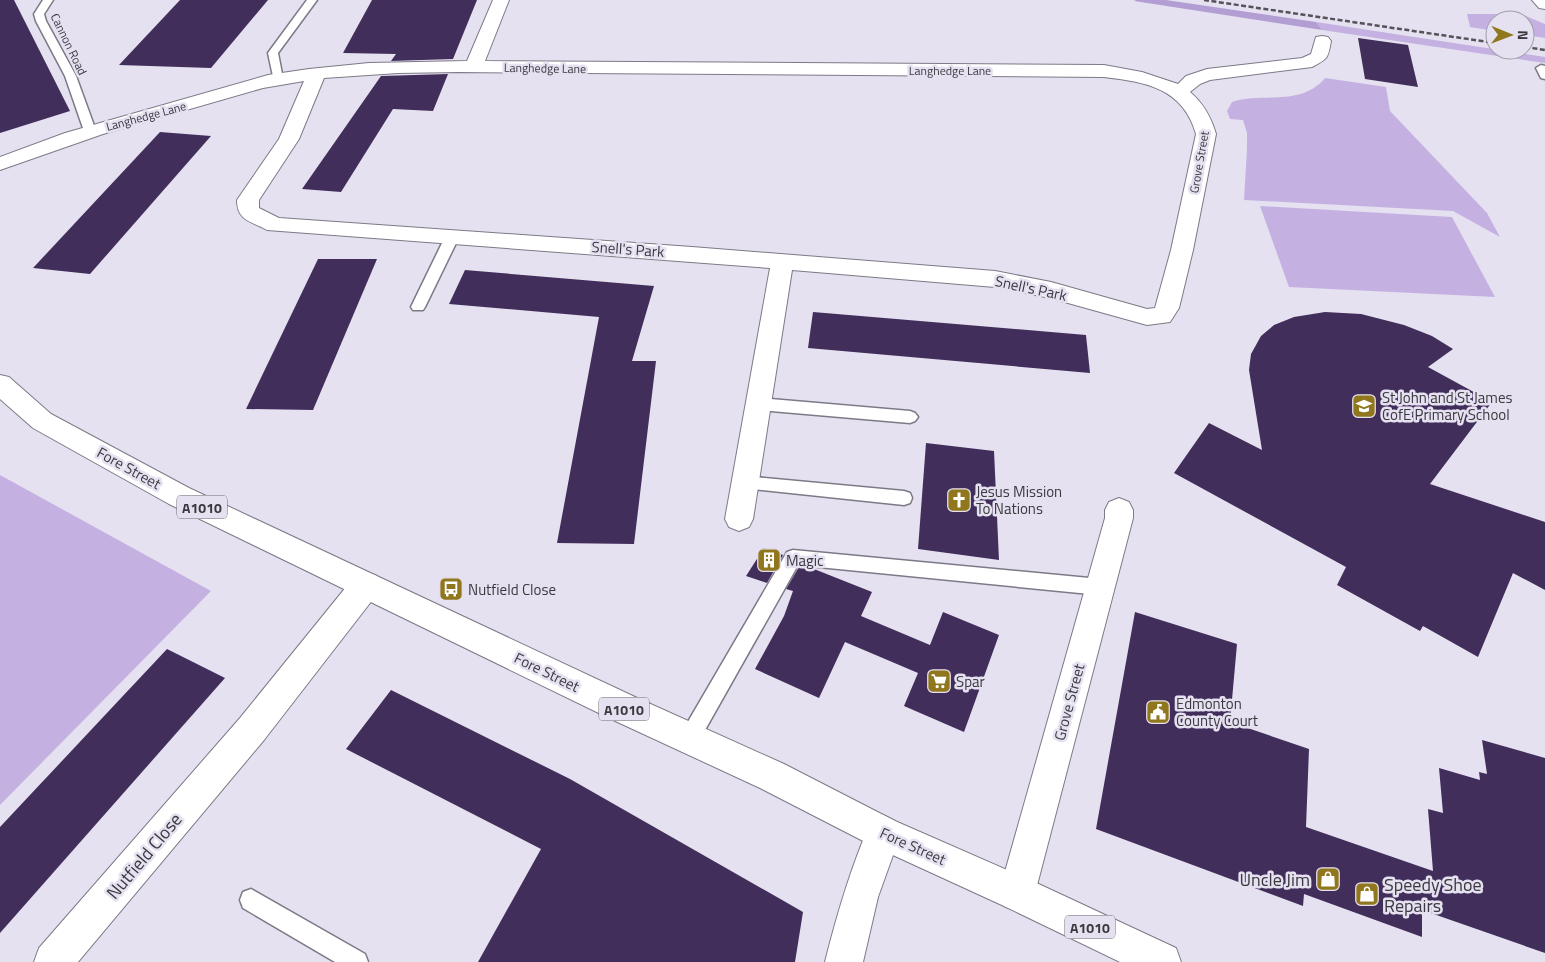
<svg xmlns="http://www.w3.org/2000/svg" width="1545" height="962" font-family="'Titillium Web',sans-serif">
<rect width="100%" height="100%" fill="#e6e1f0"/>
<!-- green -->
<g fill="#c4b1e2">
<polygon points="1467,14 1521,14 1545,24 1545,38 1525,35 1525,20 1495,20 1495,31 1470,27"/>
<polygon points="1316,22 1545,57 1545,63 1322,30"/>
<path d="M1325,78L1386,87L1390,111L1487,213L1500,237L1453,211L1244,200L1247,149V133L1243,120L1230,119L1227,111L1232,102C1263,92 1301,107 1325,78Z"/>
<polygon points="1260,206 1452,217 1495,297 1289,287"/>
<polygon points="0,475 211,591 0,805"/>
</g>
<!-- forest -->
<polygon fill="#b39ed4" points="1136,0 1166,0 1316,22 1322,30 1134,1"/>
<!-- building -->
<g fill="#412e5b">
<polygon points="0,0 14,0 70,111 0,133"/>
<polygon points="180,0 268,0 211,68 119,65"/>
<polygon points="372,0 477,0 453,59 391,61 396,54 343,53"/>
<polygon points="1358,38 1408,45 1418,87 1365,79"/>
<polygon points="448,74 433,111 393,109 341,192 302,189 381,76"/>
<polygon points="160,132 211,136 90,274 33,268"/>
<polygon points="318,259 377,259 313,410 246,409"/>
<polygon points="465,270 654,286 632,361 656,361 634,544 557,543 599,317 449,304"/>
<polygon points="813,312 1086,335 1090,373 808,348"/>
<polygon points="1325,312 1361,314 1404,325 1432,336 1453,349 1428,367 1492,402 1430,484 1545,522 1545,590 1513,573 1478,657 1423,626 1420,631 1337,585 1346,567 1174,473 1209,423 1262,450 1249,370 1251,354 1261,336 1274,325 1294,317"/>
<polygon points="926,443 994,451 999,560 918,549"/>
<polygon points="764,548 783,555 767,583 746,576"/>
<polygon points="799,567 814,569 872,592 861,616 930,645 943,612 999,635 964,732 904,706 918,673 845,642 819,698 755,669 784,616 793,591 786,589"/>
<polygon points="1135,612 1237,644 1230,722 1309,749 1306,827 1433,871 1428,809 1443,813 1439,768 1480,780 1479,772 1487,774 1482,740 1545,758 1545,953 1422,910 1422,937 1304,894 1303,906 1096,829"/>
<polygon points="167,649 225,678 0,933 0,827"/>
<polygon points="391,690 570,779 803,912 795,962 478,962 541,849 346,749"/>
</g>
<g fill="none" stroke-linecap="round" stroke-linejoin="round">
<!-- service casing -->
<g stroke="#7d7986" stroke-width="3">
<g id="service">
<polygon points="43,0 53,0 44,14 46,21 76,76 96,131 94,133 86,133 84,131 65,76 36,21 34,14"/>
<polygon points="307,0 317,0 278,53 283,79 278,82 274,81 268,53"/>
<polygon points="1541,65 1545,66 1545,79 1541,78 1536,68"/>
<polygon points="452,233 459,237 425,307 423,310 413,310 411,307 445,237"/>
<polygon points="758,398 910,411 915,413 918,417 915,421 910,423 758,410 753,408 750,404 753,400"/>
<polygon points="744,476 904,491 910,493 912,498 910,503 904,505 744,488 738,487 736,482 738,477"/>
<polygon points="793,550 1100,579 1106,582 1109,587 1106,592 1100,595 798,565 696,746 689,748 682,746 679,739 682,732 787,552"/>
<polygon points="251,889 365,954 368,962 335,962 243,908 240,900 243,892"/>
</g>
</g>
<!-- minor casing -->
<g stroke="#7d7986" stroke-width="2">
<g id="minor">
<path d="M493,0H509L485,61L1104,65L1142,72L1178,84L1186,76L1207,69L1302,58L1311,54L1316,37L1322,36L1328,37L1331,41C1328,58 1328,59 1312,67L1210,80L1200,84L1190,92C1204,104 1211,117 1216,134L1193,250L1179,308L1170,322L1147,325L1050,298L995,287L792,270L753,519L749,527L739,531L729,527L725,519L770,268L267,230C251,221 237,221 237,200L279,139L304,81L263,88L103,134L0,170V157L65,133L268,75L309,69L369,63L467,61ZM458,72L1104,77C1146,82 1183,88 1196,134L1171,250L1155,308L1147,309L1051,282L995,271L692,247L279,218L259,208V200L299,139L324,78L398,73Z"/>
<polygon points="1532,0 1545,0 1545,9 1539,8"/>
<polygon points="1119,498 1129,502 1133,510 1133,518 1035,893 1030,906 1017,911 1004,906 999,893 1105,518 1105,510 1109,502"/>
<polygon points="366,572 377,576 381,585 377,594 264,740 78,962 34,962 39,948 240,718 355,576"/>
<path d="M883,815L895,821L901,833L878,897L863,962H825C837,914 851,867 871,821Z"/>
</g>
</g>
<!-- primary casing -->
<g stroke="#7d7986" stroke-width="2">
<polygon id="primary" points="0,375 9,377 51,414 189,488 635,697 784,764 895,821 1030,880 1176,948 1181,962 1120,962 1004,906 871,845 760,788 611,719 169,504 33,428 0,399"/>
</g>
<!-- service -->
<use href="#service" fill="#fff" fill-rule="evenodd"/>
<!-- minor -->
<use href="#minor" fill="#fff" fill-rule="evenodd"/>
<!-- primary -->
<use href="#primary" fill="#fff" fill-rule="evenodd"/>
<!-- rail -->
<g stroke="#55525a" stroke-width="2.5" stroke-dasharray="5 2.5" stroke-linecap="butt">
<polyline points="1204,0 1495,43"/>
<polyline points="1525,47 1545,50"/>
</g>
</g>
<!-- icons -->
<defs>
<g id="school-square" transform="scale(1.25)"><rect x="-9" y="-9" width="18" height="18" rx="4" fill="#90771d" stroke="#e6e1f0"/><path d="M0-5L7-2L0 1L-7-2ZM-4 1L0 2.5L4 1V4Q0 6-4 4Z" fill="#fff"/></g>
<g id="church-square" transform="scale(1.25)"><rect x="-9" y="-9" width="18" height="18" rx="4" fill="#90771d" stroke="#e6e1f0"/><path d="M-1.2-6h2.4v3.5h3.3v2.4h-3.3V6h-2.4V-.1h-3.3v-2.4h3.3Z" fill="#fff"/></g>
<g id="building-square" transform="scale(1.25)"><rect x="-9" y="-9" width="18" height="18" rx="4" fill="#90771d" stroke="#e6e1f0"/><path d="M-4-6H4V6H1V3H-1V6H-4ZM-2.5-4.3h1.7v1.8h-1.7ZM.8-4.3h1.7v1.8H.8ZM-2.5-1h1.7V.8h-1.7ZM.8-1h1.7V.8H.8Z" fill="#fff"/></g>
<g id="bus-square" transform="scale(1.25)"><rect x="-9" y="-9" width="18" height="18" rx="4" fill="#90771d" stroke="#e6e1f0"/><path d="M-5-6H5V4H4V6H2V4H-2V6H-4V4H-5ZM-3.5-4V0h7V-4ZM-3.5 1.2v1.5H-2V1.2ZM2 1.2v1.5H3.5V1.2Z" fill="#fff"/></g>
<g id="supermarket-square" transform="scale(1.25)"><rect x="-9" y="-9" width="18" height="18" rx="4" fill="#90771d" stroke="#e6e1f0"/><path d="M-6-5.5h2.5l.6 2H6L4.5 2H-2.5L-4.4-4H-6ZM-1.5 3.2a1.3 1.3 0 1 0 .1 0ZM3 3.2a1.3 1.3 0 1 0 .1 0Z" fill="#fff"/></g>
<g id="civic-square" transform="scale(1.25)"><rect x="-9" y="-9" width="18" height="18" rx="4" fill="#90771d" stroke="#e6e1f0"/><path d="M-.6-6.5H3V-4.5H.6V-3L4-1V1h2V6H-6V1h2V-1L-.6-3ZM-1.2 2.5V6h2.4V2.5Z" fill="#fff"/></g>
<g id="shop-square" transform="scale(1.25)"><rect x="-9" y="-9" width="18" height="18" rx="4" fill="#90771d" stroke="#e6e1f0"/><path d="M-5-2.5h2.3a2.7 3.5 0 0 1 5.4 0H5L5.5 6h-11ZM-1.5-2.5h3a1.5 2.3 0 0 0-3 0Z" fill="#fff"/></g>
</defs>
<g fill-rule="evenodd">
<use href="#school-square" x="1364" y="406"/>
<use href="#church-square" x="959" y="500"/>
<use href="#building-square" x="769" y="560"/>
<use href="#bus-square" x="451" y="589"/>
<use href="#supermarket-square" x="939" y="681"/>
<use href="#civic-square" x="1158" y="712"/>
<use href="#shop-square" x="1328" y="879"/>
<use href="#shop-square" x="1367" y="894"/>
</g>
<g text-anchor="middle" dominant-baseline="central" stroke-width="5" stroke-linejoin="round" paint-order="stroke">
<!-- far-street labels -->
<g font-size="12" fill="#3b393f" stroke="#e6e1f0">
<text transform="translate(69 44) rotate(64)">Cannon Road</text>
<text transform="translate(545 68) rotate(1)">Langhedge Lane</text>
<text x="950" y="70">Langhedge Lane</text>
<text transform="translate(146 116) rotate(-15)">Langhedge Lane</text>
<text transform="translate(1199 162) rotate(-80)">Grove Street</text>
</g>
<!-- shield labels -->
<g fill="#e6e1f0" stroke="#6e6b74" stroke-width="1">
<rect x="177" y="495.5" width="50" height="23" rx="4"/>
<rect x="599" y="697.5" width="50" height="23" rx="4"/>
<rect x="1065" y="915.5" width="50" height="23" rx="4"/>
</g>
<g font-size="14" font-weight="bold" fill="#3b393f">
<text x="202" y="507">A1010</text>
<text x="624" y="709">A1010</text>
<text x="1090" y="927">A1010</text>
</g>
<!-- street labels -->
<g font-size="15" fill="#3b393f" stroke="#e6e1f0">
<text transform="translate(628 249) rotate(4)">Snell's Park</text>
<text transform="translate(1031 288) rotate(12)">Snell's Park</text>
<text transform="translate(129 468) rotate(29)">Fore Street</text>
<text transform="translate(547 672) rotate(26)">Fore Street</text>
<text transform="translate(1069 702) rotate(-75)">Grove Street</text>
<text transform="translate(913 846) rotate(24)">Fore Street</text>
</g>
<!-- poi labels -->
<g font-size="15" fill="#3b393f" stroke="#e6e1f0" text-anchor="start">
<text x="1382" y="397">St John and St James<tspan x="1382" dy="17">CofE Primary School</tspan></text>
<text x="976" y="491">Jesus Mission<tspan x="976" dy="17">To Nations</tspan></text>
<text x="786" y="560">Magic</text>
<text x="468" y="589">Nutfield Close</text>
<text x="956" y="681">Spar</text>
<text x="1176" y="703">Edmonton<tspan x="1176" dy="17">County Court</tspan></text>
</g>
<!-- near-street labels -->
<g font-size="18" fill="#3b393f" stroke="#e6e1f0">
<text transform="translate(144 856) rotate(-50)">Nutfield Close</text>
</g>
<!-- near-poi labels -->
<g font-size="18" fill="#3b393f" stroke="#e6e1f0" text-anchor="end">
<text x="1310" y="879">Uncle Jim</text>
<text x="1384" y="884" text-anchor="start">Speedy Shoe<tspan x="1384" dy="21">Repairs</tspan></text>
</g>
</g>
<!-- north arrow -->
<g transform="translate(1510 35) rotate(91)"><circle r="24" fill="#e6e1f0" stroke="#a29ea9"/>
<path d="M0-4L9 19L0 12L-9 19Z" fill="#90771d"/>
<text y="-8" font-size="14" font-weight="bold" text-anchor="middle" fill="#3b393f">N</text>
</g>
</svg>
